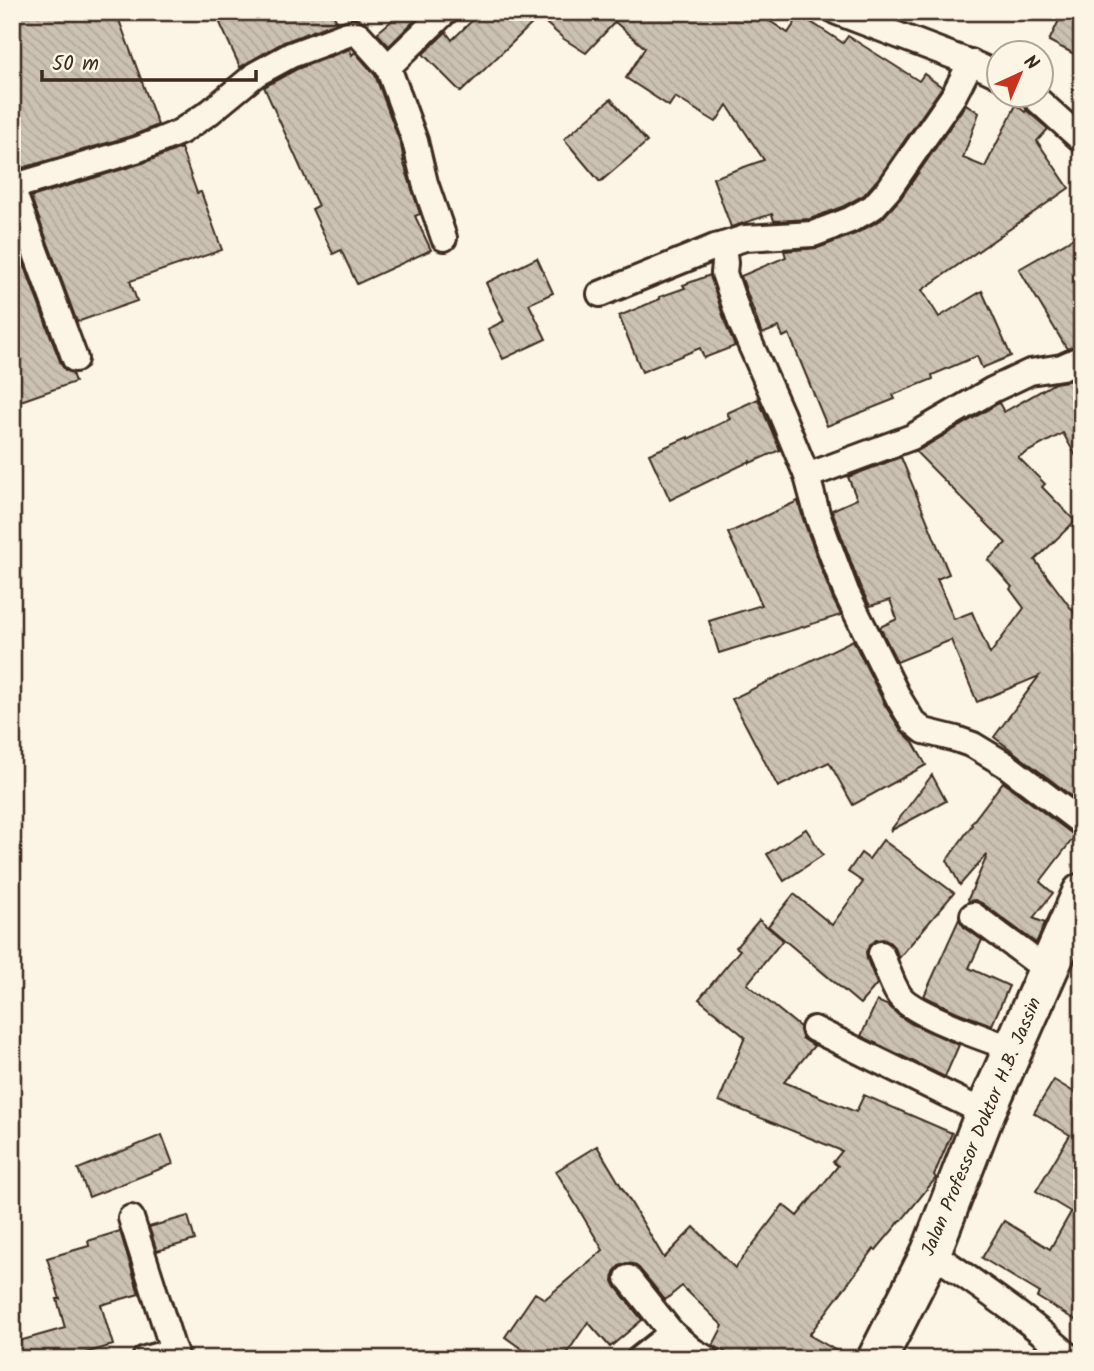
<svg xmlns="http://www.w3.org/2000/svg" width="1094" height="1371" font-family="Kalam,sans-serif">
<defs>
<pattern id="building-back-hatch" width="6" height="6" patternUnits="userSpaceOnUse" patternTransform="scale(1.75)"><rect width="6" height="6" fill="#ccc2b3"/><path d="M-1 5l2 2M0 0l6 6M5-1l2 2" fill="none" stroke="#b0a79a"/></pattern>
</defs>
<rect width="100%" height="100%" fill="#fcf5e5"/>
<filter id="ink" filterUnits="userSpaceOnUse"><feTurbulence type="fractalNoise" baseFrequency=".0143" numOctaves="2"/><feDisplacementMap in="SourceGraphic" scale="14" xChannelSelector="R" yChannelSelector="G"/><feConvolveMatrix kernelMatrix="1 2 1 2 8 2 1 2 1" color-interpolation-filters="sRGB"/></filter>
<g filter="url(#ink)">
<!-- building -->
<g fill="url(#building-back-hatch)" stroke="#3b2a1e" stroke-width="2">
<polygon points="12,12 116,12 158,125 134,135 12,171"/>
<polygon points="215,12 332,12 337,22 284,42 240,67"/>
<polygon points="402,12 423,12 389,46 377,33"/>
<polygon points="481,12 756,12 788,33 800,15 843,43 848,36 919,81 924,74 942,87 877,180 864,195 844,206 810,219 774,221 772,214 731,227 713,178 764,160 727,105 716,122 675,97 669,106 626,78 645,48 615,22 586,53 564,39 539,17 461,92 423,54 446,32 452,40"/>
<polygon points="1063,12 1082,12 1082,58 1049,41"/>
<polygon points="350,49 352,55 355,52 375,75 401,145 404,161 403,161 420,214 415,216 431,250 357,284 341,250 333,254 312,209 318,206 264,87 297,69"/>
<polygon points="611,99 647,142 600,182 564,139"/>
<polygon points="966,104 979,113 963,158 985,167 1016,105 1025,112 1026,110 1048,129 1037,141 1069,188 922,290 939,317 982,291 1011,356 982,368 977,356 932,375 933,379 893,395 895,399 827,426 789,334 783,337 779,327 762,334 741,276 786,257 784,251 818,248 855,234 881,220 901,198"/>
<polygon points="181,148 197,193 201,192 222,250 130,281 137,301 77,322 31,197 143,163"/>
<polygon points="12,232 61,364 65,370 72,373 75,382 12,404"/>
<polygon points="1082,233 1082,343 1067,349 1019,269"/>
<polygon points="537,258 553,293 529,304 546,339 503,359 488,329 504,321 486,283"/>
<polygon points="710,275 727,328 735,346 704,358 700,348 642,372 619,316 660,299 659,297 685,288 683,285"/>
<polygon points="1082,374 1082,467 1063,433 1018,457 1045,484 1042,487 1075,521 1035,560 1082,623 1082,804 994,737 1039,676 977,702 951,640 897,662 880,627 897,619 890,600 870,606 860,586 832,510 857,499 848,477 901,457 949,574 937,579 954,619 972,612 990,654 1024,608 1010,589 1012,587 988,560 1006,543 916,452 999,403 1004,412 1055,383 1068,381"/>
<polygon points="758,399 780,450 750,463 750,461 670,500 649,454 688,437 688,439 730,419 727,413"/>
<polygon points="798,501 804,522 832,597 841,615 719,653 709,621 762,605 728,533"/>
<polygon points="853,640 886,707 901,730 913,742 926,765 853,805 829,762 778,787 732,699"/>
<polygon points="932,775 946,801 890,831"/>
<polygon points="1003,782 1075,836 1040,882 1053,893 1033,918 1045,923 1036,943 982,903 975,900 969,901 968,899 987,856 986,855 960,885 947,860 972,825 971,824"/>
<polygon points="806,829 823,855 784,881 767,854"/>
<polygon points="883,840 954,893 899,958 895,948 889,942 883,939 876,940 870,945 866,952 867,959 877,984 860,1004 768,926 794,894 832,925 863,882 848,872 861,853 869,859"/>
<polygon points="959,919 964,927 982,940 969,968 1009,986 992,1025 957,1012 924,996"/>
<polygon points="759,920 783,940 747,984 800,1027 802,1038 814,1046 784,1082 856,1112 864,1095 952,1133 934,1175 936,1178 902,1220 901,1220 876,1250 874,1249 809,1335 851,1359 737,1359 713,1345 723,1326 682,1286 665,1300 639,1268 633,1264 626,1263 619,1266 614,1272 613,1281 616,1287 642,1320 610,1347 588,1322 563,1359 536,1359 505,1337 535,1293 545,1299 603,1250 556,1171 597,1146 664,1258 694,1227 735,1268 783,1205 797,1216 838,1166 833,1162 842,1151 719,1101 745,1037 699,999 740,950 736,947"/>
<polygon points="877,1001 889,1006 898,1015 912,1024 959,1045 945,1077 861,1036"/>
<polygon points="1054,1080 1082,1097 1082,1324 1037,1297 1040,1293 982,1258 1004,1221 1050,1249 1071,1212 1036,1191 1070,1135 1034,1113"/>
<polygon points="162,1135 173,1164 89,1197 78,1169"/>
<polygon points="188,1216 195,1240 157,1251 149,1227"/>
<polygon points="120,1231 139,1294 101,1305 113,1345 75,1356 74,1352 51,1359 12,1359 12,1343 65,1328 57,1299 60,1299 47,1258 89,1246 88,1241"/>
</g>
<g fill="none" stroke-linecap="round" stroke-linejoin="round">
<!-- minor casing -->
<g stroke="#3b2a1e" stroke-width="30">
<g id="minor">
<polyline points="837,12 979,66 1000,76"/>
<polyline points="971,62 954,95 889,189 873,207 850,220 813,234 745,238 723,245 725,263 724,273 741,323 781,413 807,476 818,517 846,592 899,699 913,722 924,731 956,739 973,745 1006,765 1082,823"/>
<polyline points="388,67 445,12"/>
<polyline points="1031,94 1082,140"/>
<polyline points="12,187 139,149 180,132 210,112 256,74 291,55 353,32 359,35 388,67 415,141 425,183 444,238"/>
<polyline points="12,188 75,359"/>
<polyline points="600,294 715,247 723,245"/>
<polyline points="807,476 912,437 992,390 1030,372 1062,367 1082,358"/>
<polyline points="973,915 1047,970"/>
<path d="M881,954C887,967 891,983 899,995C912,1015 988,1039 1013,1049"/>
<polyline points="814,1029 985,1113"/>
<polyline points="131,1218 176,1359"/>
<path d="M931,1252C979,1286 1029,1319 1072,1359"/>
<polyline points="628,1278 672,1333 693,1351 707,1359"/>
<polyline points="145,1359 174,1351"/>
<polyline points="639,1359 672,1333"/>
</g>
</g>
<!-- trunk casing -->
<g stroke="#3b2a1e" stroke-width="44">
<polyline id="trunk" points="877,1359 931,1252 985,1113 1082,893"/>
</g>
<!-- minor -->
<use href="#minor" stroke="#fcf5e5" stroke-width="24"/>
<!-- trunk -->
<use href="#trunk" stroke="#fcf5e5" stroke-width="38"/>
</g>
</g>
<g text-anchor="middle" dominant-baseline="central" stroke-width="5" stroke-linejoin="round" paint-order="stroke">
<!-- street labels -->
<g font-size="19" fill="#3b2a1e" stroke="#fcf5e5">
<text transform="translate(982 1127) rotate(-67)">Jalan Professor Doktor H.B. Jassin</text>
</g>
</g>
<!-- margin -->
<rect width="1094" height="1371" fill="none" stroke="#fcf5e5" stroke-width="42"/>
<rect x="21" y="21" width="1052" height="1329" fill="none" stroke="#3b2a1e" stroke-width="2.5" filter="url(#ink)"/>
<!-- north arrow -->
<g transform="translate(1020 74) rotate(44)"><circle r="33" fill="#fcf5e5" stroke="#afa495" stroke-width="2"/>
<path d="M0-5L12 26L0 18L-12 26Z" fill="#c8321e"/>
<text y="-10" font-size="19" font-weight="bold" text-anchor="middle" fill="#3b2a1e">N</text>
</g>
<!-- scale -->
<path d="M42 70v10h214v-10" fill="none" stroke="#3b2a1e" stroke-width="3.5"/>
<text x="52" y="70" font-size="21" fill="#3b2a1e" stroke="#fcf5e5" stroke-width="5" paint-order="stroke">50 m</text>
</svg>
